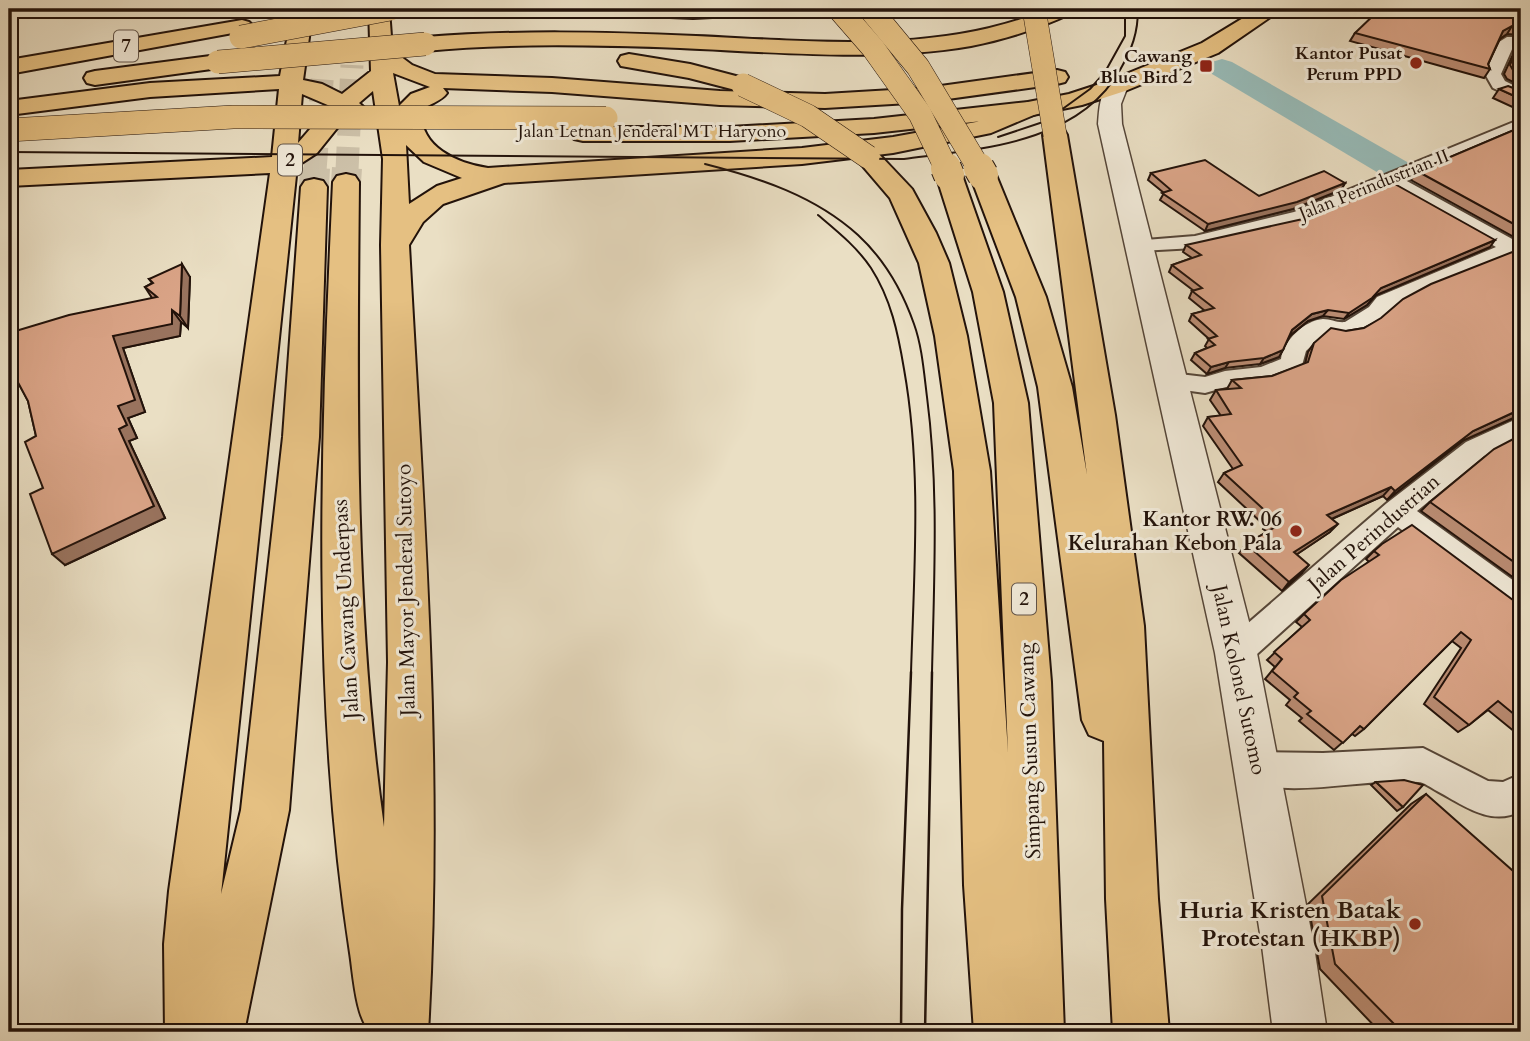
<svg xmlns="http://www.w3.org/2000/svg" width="1530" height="1041" font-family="Cardo,serif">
<rect width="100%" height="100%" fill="#eadfc4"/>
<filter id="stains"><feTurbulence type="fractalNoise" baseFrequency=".00286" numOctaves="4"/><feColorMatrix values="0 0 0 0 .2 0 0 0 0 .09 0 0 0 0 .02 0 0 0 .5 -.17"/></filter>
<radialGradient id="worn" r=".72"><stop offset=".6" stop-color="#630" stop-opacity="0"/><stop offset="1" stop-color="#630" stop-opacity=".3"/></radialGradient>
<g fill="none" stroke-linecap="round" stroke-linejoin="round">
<!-- river -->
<polygon fill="#98bcb9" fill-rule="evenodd" points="1222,59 1232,62 1521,227 1521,253 1508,250 1212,74 1207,68 1212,62"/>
<!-- trunk-tunnel-far1 -->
<g stroke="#ccc0a8" stroke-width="23" stroke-dasharray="23 11" stroke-linecap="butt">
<polyline points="315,170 323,69"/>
<polyline points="347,170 352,65"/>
</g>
<!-- trunk-tunnel -->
<g stroke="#ccc0a8" stroke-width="30" stroke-dasharray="30 15" stroke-linecap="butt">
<polyline points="346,182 347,168"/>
<polyline points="314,187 315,168"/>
</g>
<!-- minor casing -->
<g stroke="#544538" stroke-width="4">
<g id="minor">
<polygon points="1507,37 1521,37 1521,47 1513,47 1501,74 1505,81 1521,89 1521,101 1493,88 1485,74 1499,42"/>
<path d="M1521,119V130L1405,180L1514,240L1521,238V258L1512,255C1474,271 1430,283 1395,306C1382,315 1373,329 1356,335C1345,339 1335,339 1324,334L1306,351L1301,369L1265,383L1226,387L1205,393L1162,387L1159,381L1162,375L1171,373L1205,377L1225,371L1261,367L1281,359C1283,341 1305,320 1323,319C1331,319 1337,323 1345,322L1369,307L1377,297L1496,247L1389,187L1308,221L1195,248L1140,251L1133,249L1130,245L1133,241L1195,236L1294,212Z"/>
<polygon points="1521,417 1521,437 1484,456 1417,511 1521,586 1521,616 1510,612 1398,527 1247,663 1236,667 1225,663 1220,653 1225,643 1387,503 1466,442"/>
<path d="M1423,748L1488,781L1503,782L1521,774V811C1491,827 1463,805 1437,791C1431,788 1424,782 1418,782C1368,777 1292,799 1246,781L1241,769L1246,757L1258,752L1323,753Z"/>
</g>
</g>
<!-- tertiary casing -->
<g stroke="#544538" stroke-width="3">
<path id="tertiary" d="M1117,79L1125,81L1128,86L1121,104L1122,124L1257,653L1314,946L1327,1032H1273L1262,946L1215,653L1098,124C1099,108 1100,95 1109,81Z"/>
</g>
<!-- primary casing -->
<g stroke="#22120a" stroke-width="4">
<polygon id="primary" points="1258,9 1282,9 1218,53 1125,91 1082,105 1028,116 874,133 730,141 583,141 574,139 571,134 574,129 583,127 730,127 874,119 1028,102 1069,94 1109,81 1202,43"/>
</g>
<!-- trunk casing -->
<g stroke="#22120a" stroke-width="4">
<path id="trunk" d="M293,9H313L303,80L322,84L342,94L371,71L369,9H389L392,50L412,65L435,74L552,78L720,91L825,94L926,88L1057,70L1065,72L1068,77L1065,82L1057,84L926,102L825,108L720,105L552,92L443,88L447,93C441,102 429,103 421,111C420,147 456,163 488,168L802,148L893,137L976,122L1028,102L1036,104L1040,109L1036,114L991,133L893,153L802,164L504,183L443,204L423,222L409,245C423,507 444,770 428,1032H372C356,1023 353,971 350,953C311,698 321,439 333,182L337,176L346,174L355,176L359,182C357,397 354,614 384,827L388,662L381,245L383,159L373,91L359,103L377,119L374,124C362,127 356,124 346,117L317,153L297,166L221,894L241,810L283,437L301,187L305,181L314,179L323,181L327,187L319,437L289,810L244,1032H165L164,944L169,891L270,173L9,186V170L272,157L279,89L150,97L9,115V101L150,83L280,76ZM393,73L430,87L411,94L399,106ZM302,94L330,106L298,143ZM406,145L424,162L462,178L437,186L409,204Z"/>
</g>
<!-- motorway casing -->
<g stroke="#22120a" stroke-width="4">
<g id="motorway">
<polygon points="614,9 761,9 758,13 751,15 693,18 624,15 617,13"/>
<path d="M1048,9H1075L1072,13C1040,28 1007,39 971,46C881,62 772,52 680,48C594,45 510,43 425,51L417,49L414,44L417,39L425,37C516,30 605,32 696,36C812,41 939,55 1048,9Z"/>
<polygon points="242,20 249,22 253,26 249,30 9,74 9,60"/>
<polygon points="629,54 690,64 751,80 755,85 751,90 743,92 689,78 621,66 618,61 621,56"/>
<polygon points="218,55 226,57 229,62 226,67 95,85 87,83 84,78 87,73 95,71"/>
<polygon points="1055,128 1064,130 1067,135 1115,415 1144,626 1158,899 1169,1032 1113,1032 1106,899 1104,741 1089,735 1082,720 1038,387 1016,297 970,175 974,169 983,167 992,169 996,175 1046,297 1072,387 1087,475 1043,135 1046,130"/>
<polygon points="868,149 877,152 912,189 936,233 949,263 967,336 990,471 1008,753 994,403 973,292 936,175 940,169 949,167 958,169 962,175 1003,292 1028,403 1051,682 1064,1032 974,1032 964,885 954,471 935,336 919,263 890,198 855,157 859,152"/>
</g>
</g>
<!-- minor -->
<use href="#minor" fill="#f1ead9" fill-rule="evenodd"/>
<!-- tertiary -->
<use href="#tertiary" fill="#f1ead9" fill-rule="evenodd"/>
<!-- primary -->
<use href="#primary" fill="#e5c082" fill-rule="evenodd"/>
<!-- trunk -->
<use href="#trunk" fill="#e5c082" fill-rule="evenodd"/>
<!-- motorway -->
<use href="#motorway" fill="#e5c082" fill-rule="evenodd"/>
<!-- tram-far1 -->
<g stroke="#22120a" stroke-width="2">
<polyline points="998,137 1046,121 1090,89 1105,72 1125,36 1125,9"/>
<path d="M9,152L904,159C980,149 1078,144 1120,70C1132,49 1138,33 1138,9"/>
<path d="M705,164C760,178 815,196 858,235C884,259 902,290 914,324C922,346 924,373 927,397C939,489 934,581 932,673"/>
<path d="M818,215C837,231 857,247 871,268C891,299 898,333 904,369C922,470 914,571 911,673"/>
</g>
<!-- tram -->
<g stroke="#22120a" stroke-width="2.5">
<polyline points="901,1032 902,909 911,672"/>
<polyline points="925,1032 932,672"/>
</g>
<!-- primary-bridge casing -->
<g stroke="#22120a" stroke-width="24" stroke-linecap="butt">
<polyline id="primary-bridge" points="9,130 233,117 606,118"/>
</g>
<!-- motorway-bridge-far1 casing -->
<g stroke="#22120a" stroke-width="24" stroke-linecap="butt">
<g id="motorway-bridge-far1">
<polyline points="839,9 873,48 920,114 947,170"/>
<polyline points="870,9 918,67 980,170"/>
<polyline points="1034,9 1055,135"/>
<polyline points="241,37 390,9"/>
<polyline points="218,62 425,44"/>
<polyline points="743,85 808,116 868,157"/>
</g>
</g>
<!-- motorway-bridge casing -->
<g stroke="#22120a" stroke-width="32" stroke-linecap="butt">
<g id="motorway-bridge">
<polyline points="946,168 949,175"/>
<polyline points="979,168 983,175"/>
</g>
</g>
<!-- primary-bridge -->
<use href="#primary-bridge" stroke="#e5c082" stroke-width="23"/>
<!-- motorway-bridge-far1 -->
<use href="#motorway-bridge-far1" stroke="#e5c082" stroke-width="23"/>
<!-- motorway-bridge -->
<use href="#motorway-bridge" stroke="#e5c082" stroke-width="30"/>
</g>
<!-- wall -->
<g fill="#bb8d74" stroke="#22120a" stroke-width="2">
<polygon points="1521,12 1521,35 1507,34 1500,39 1488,64 1490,69 1484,78 1350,41 1355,33 1386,15"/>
<polygon points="1520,41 1521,41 1521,86 1507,79 1504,74 1515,50"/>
<polygon points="1499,89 1521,99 1521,111 1493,98"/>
<polygon points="1521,127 1521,236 1514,237 1411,180 1417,171"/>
<polygon points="1151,173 1259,196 1345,183 1341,190 1293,209 1205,231 1160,200 1164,193 1148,180"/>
<polygon points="1186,245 1490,247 1376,295 1367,305 1344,319 1323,316 1308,321 1290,336 1279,357 1260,364 1225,368 1207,374 1191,360 1195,353 1207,348 1205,346 1209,339 1189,321 1192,314 1205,311 1189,298 1192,291 1194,291 1169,272 1172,265 1192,258 1183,252"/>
<polygon points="1521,249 1521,415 1520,415 1464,440 1387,500 1383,496 1332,519 1330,532 1297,554 1302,573 1282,591 1239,553 1246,544 1267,532 1263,529 1265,526 1218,482 1224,473 1233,469 1203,426 1208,417 1221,416 1210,400 1216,390 1227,389 1232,380 1272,376 1305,364 1308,352 1314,343 1346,331 1364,328"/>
<polygon points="190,277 188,328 181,322 180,336 123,348 145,412 128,418 137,438 129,441 165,518 65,565 43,488 36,436 28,401 20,386 11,376 152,298 145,287 152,283 149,279"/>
<polygon points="1521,435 1521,583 1421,511 1430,502"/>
<polygon points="1374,551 1521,606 1521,737 1488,710 1469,725 1458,732 1424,704 1461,648 1452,641 1364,729 1355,736 1352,734 1334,750 1299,721 1302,718 1286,705 1290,700 1265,679 1275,667 1267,660 1302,627 1296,622 1304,614 1369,562 1366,559"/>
<polygon points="1376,782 1403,807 1397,811 1371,785"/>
<polygon points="1426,794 1521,1032 1380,1032 1320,969 1308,904 1411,804"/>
</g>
<!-- shaded-wall -->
<g fill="#99735e" stroke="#22120a" stroke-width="2">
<polygon points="1512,26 1507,34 1498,40 1503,31"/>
<polygon points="1345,183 1341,190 1293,209 1205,231 1208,224"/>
<polygon points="1521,228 1521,236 1514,237"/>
<polygon points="1495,240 1490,247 1376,295 1367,305 1344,319 1349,313 1381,288"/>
<polygon points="182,264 190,277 188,328 180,316"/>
<polygon points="172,310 181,322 180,336 123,348 145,412 128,418 137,438 129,441 165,518 65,565 52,554 119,429 113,336"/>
<polygon points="1328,310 1323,316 1308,321 1288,337 1292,330 1312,314"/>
<polygon points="1283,350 1279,357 1260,364 1264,358"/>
<polygon points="1229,362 1225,368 1207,374 1211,367"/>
<polygon points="1521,409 1521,413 1520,415 1464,440 1387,500 1395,491 1473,431"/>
<polygon points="1391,487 1383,496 1320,524 1327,515"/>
<polygon points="1338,524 1330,532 1287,561 1294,552"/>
<polygon points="1309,565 1302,573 1282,591 1289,582"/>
</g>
<!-- building -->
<g fill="#daa487" stroke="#22120a" stroke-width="2">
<polygon points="1396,9 1514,9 1521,12 1521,26 1512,26 1503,31 1488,64 1490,69 1355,33 1377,12 1386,15"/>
<polygon points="1520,41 1521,41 1521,75 1513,70 1510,65"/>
<polygon points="1508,86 1521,91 1521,99 1499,89"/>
<polygon points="1521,127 1521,228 1417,171"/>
<polygon points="1205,160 1259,196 1324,171 1345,183 1297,202 1208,224 1162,193 1171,190 1151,173"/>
<polygon points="1393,183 1495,240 1381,288 1372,298 1349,313 1328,310 1312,314 1292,330 1283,350 1264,358 1229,362 1211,367 1195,353 1215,345 1208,339 1217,336 1192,314 1214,308 1192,291 1202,288 1172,265 1201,255 1186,245 1312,217"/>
<polygon points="1520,249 1521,249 1521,409 1473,431 1395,491 1391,487 1327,515 1338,524 1294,552 1309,565 1289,582 1246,544 1277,526 1269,520 1273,518 1224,473 1242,465 1208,417 1231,414 1216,390 1241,388 1232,380 1272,376 1308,362 1314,343 1331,328 1346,331 1364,328 1381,318 1403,299 1431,284"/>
<polygon points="182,264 180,316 172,310 172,324 113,336 135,400 118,406 127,425 119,429 154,506 52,554 30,494 43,488 25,442 36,436 28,401 14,375 11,376 9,371 9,333 69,315 157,297 145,287 153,283 149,279"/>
<polygon points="1521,435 1521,567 1430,502 1494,449"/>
<polygon points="1412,525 1521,606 1521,720 1498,701 1469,725 1434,697 1471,640 1461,632 1364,729 1360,726 1343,743 1307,714 1311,711 1294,697 1298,693 1272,671 1282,659 1274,652 1310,620 1304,614 1341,580 1379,555 1374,551 1382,544"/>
<polygon points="1404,780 1423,785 1403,807 1376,782"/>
<polygon points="1426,794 1521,878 1521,1032 1513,1032 1508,1028 1504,1032 1402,1032 1335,964 1322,896"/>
</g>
<!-- markers -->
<g fill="#8f2418" stroke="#f1ead9" stroke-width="2.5">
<circle cx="1416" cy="63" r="7"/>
<rect x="1199" y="59" width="14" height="14" rx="3.5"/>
<circle cx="1296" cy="531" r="7"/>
<circle cx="1415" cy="924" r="7"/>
</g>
<g text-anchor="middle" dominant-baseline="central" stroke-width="6" stroke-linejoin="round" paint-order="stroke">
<!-- far-poi labels -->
<g font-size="18" font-weight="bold" fill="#22120a" stroke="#f1ead9" text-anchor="end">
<text x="1402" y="53">Kantor Pusat<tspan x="1402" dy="21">Perum PPD</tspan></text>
<text x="1192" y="56">Cawang<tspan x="1192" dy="21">Blue Bird 2</tspan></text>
</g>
<!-- far-street labels -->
<g font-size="18" fill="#22120a" stroke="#f1ead9">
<text x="652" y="131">Jalan Letnan Jenderal MT Haryono</text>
<text transform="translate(1374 185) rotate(-22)">Jalan Perindustrian II</text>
</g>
<!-- shield labels -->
<g fill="#f1ead9" stroke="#605348" stroke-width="2">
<rect x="114" y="30.5" width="24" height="31" rx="5"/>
<rect x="278" y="144.5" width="24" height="31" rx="5"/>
<rect x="1012" y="583.5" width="24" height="31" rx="5"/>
</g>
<g font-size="19" font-weight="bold" fill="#22120a">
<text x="126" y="46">7</text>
<text x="290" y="160">2</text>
<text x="1024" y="599">2</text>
</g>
<!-- poi labels -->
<g font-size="21" font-weight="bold" fill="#22120a" stroke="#f1ead9" text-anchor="end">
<text x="1282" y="519">Kantor RW. 06<tspan x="1282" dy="24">Kelurahan Kebon Pala</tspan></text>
</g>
<!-- street labels -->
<g font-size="21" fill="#22120a" stroke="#f1ead9">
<text transform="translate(1374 533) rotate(-41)">Jalan Perindustrian</text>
<text transform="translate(406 590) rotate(-91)">Jalan Mayor Jenderal Sutoyo</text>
<text transform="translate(346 609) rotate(-93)">Jalan Cawang Underpass</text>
<text transform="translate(1239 680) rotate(78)">Jalan Kolonel Sutomo</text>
<text transform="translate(1030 751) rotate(-92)">Simpang Susun Cawang</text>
</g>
<!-- near-poi labels -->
<g font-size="24" font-weight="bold" fill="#22120a" stroke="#f1ead9" text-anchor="end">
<text x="1401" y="910">Huria Kristen Batak<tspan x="1401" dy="28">Protestan (HKBP)</tspan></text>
</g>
</g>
<!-- margin -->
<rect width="1530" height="1041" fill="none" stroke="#eadfc4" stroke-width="35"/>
<rect x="10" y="10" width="1509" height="1020" fill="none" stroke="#22120a" stroke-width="3.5"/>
<rect x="18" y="18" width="1495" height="1006" fill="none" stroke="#22120a" stroke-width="2"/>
<rect width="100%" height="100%" filter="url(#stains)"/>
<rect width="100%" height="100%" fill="url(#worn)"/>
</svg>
